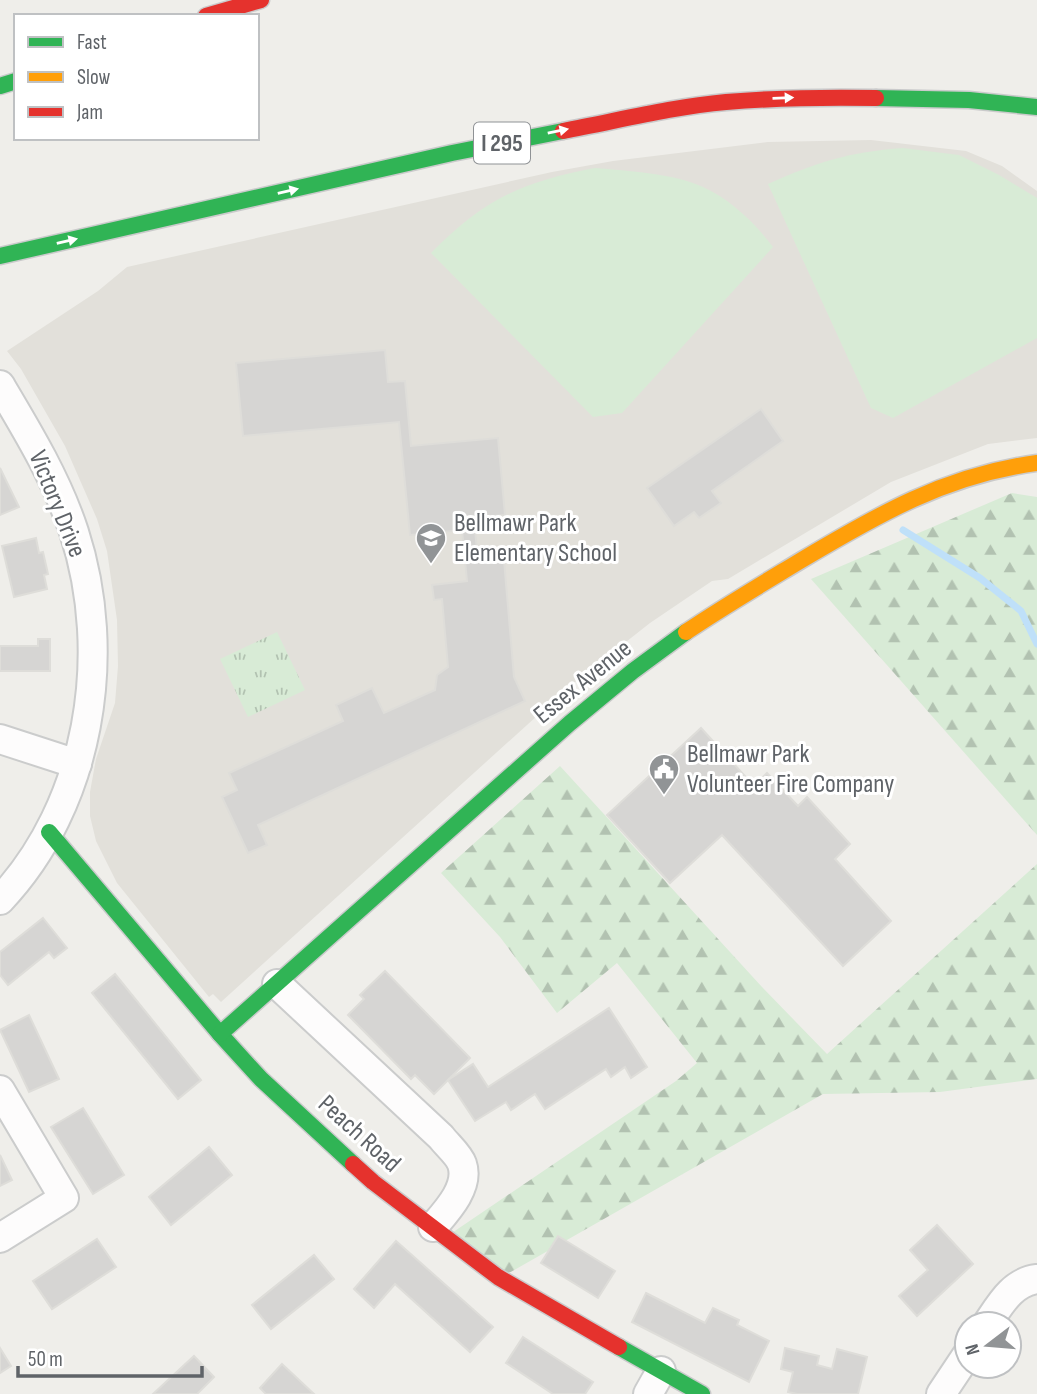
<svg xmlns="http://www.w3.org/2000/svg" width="1037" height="1394" font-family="'Sofia Sans Condensed',sans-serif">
<defs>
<pattern id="grass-tufts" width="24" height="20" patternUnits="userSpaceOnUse" patternTransform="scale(1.75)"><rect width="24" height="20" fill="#d8ebd6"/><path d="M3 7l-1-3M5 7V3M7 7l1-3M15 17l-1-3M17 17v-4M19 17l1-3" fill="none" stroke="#b2c2b1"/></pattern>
<pattern id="forest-firs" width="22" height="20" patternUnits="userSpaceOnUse" patternTransform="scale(1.75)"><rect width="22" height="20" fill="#d8ebd6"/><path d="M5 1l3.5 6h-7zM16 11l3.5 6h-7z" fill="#b2c2b1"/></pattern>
</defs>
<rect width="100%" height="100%" fill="#efeeea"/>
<!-- education -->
<polygon fill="#e2e0da" points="871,140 966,151 1002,166 1037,191 1037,438 988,444 891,482 728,579 712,581 650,623 570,686 221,1002 213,994 209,997 117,883 96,841 90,816 90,792 96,759 115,703 118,666 117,620 107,551 97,519 65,446 21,369 7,351 98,291 127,267 552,172 613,161 768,142"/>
<!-- grass -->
<polygon fill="url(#grass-tufts)" points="277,632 305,690 248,717 220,659"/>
<!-- forest -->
<g fill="url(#forest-firs)">
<polygon points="1012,493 1037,497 1037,835 811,579"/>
<polygon points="560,766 762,987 827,1054 1037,864 1037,1079 940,1092 823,1094 502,1277 443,1239 676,1081 697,1063 617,963 557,1013 500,937 441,873"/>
</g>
<!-- garden -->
<g fill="#d8ebd6">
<path d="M903,148L959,155L999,175L1037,198V338L893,418L871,408L768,184C817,162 849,152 903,148Z"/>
<path d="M595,168C629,171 672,173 703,187C730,199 755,223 773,247L622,413L593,417L431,253C484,199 522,182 595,168Z"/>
</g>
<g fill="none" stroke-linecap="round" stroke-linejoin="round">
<!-- stream -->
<polyline stroke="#bfe0f9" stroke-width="7" points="903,530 980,578 1021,611 1037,644"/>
</g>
<!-- building -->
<g fill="#d6d5d3" stroke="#deddd9" stroke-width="2">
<polygon points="385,350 388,382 405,381 411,446 498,438 505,515 474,518 478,562 504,560 514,677 525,701 258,825 267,845 248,853 222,797 237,790 229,773 343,721 336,705 372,688 384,713 435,690 437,675 448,667 442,599 434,600 432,585 467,581 462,530 410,535 399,422 243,436 236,363"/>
<polygon points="761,409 783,441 712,491 721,503 699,518 694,512 674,526 647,488"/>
<polygon points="0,468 19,507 0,515"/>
<polygon points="36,538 39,553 43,552 48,574 44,575 47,589 14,597 2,546"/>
<polygon points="38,639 50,639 50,671 0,671 0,646 38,646"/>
<polygon points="701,728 754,786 767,773 798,806 807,797 850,844 835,859 891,921 843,966 722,835 670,883 607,815"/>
<polygon points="43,918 67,948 54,958 49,952 8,985 0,975 0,952"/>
<polygon points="385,971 470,1058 434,1094 415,1075 411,1079 348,1015 364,999 360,995"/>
<polygon points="115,974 201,1080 178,1099 92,993"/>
<polygon points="609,1008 647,1067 631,1078 625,1067 611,1077 606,1069 545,1109 535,1094 511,1110 506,1102 475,1121 448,1080 473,1064 488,1087"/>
<polygon points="29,1015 59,1079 29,1092 0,1030"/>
<polygon points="83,1108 124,1175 93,1194 51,1127"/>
<polygon points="209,1147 232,1175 171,1225 149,1197"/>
<polygon points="0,1155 12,1180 0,1186"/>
<polygon points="937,1225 973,1264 917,1316 899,1296 928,1270 910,1250"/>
<polygon points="558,1236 615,1271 598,1298 541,1263"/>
<polygon points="97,1239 116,1267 52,1309 33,1281"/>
<polygon points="396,1241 493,1327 470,1352 395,1284 374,1308 354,1289"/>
<polygon points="314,1255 334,1279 271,1329 252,1305"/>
<polygon points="646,1293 705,1323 713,1308 739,1320 737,1325 769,1341 749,1382 632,1322"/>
<polygon points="523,1337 593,1382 585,1394 553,1394 506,1363"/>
<polygon points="0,1348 11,1366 0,1373"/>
<polygon points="785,1348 819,1356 817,1365 832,1369 837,1349 867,1357 858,1394 797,1394 788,1392 793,1372 781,1369"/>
<polygon points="194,1356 214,1377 197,1394 153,1394"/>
<polygon points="282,1364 314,1394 266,1394 260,1388"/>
</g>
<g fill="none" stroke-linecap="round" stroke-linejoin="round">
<!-- street casing -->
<g stroke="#cbcccc" stroke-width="32">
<g id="street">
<path d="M0,385C28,432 57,480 74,532C114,655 90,805 0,900"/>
<polyline points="0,739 77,764"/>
<path d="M277,984L441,1137C447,1145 459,1155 462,1164C470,1187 446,1212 433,1227"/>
<polyline points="0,1090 64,1198 0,1238"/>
<path d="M987,1324C1000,1305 1012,1282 1037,1279"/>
<polyline points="648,1394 661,1371"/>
<polyline points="941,1394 967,1355"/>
</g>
</g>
<!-- fast casing -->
<g stroke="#cacacb" stroke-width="19">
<g id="fast">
<polyline points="0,86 16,81"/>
<polyline points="876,98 969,100 1037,107"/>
<polyline points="0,256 452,153 563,131"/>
<polyline points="49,832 220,1034 261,1079 353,1164"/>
<polyline points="220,1034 570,723 633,671 686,632"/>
<polyline points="619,1347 702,1394"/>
</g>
</g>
<!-- slow casing -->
<g stroke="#cacacb" stroke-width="19">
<path id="slow" d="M686,632C723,607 762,584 800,561C877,515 946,475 1037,463"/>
</g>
<!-- jam casing -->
<g stroke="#cacacb" stroke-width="19">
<g id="jam">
<polyline points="206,16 261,0"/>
<path d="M563,131C617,121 671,107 726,102C776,98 826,97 876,98"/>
<polyline points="353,1164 373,1182 498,1277 619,1347"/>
</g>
</g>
<!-- street -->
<use href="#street" stroke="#fdfcfc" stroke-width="28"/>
<!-- fast -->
<use href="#fast" stroke="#30b455" stroke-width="16"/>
<!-- slow -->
<use href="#slow" stroke="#ff9f0a" stroke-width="16"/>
<!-- jam -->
<use href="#jam" stroke="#e5322d" stroke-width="16"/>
</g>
<!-- one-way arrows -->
<defs><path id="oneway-solid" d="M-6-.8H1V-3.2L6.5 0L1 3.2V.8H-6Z" transform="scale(1.75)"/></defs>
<g fill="#fff">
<use href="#oneway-solid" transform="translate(783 98) rotate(-2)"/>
<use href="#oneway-solid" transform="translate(558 131) rotate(-12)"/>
<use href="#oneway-solid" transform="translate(288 191) rotate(-13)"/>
<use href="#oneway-solid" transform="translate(67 241) rotate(-13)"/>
</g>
<!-- icons -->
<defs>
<g id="school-pin" transform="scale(1.575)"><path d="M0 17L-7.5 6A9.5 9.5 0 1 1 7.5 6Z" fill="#919496" stroke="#fff"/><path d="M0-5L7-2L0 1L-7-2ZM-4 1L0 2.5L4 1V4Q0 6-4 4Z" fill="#fff"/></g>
<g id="civic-pin" transform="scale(1.575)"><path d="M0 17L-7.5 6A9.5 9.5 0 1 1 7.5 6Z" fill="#919496" stroke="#fff"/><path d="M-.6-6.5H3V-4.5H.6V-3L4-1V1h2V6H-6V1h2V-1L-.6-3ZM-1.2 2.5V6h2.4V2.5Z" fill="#fff"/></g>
</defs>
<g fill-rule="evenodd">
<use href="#school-pin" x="431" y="538"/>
<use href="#civic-pin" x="664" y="769"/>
</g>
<g text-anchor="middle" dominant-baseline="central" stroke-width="6" stroke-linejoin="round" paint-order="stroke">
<!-- shield labels -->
<rect fill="#fff" stroke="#8f9295" stroke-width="2" x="474" y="122.5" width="56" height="41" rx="5"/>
<g font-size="24" font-weight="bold" fill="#5f6368">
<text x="502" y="143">I 295</text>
</g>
<!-- street labels -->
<g font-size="26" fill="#5f6368" stroke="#fff">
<text transform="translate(57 504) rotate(68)">Victory Drive</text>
<text transform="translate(583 682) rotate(-39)">Essex Avenue</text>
<text transform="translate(359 1134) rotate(42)">Peach Road</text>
</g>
<!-- poi labels -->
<g font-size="26" fill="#5f6368" stroke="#fff" text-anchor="start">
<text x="454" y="523">Bellmawr Park<tspan x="454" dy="30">Elementary School</tspan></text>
<text x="687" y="754">Bellmawr Park<tspan x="687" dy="30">Volunteer Fire Company</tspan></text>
</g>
</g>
<!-- legend -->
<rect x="14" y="14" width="245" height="126" fill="#ffffff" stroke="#bfc1c3" stroke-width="2"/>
<rect x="28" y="37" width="35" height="10" fill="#30b455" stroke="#bfc1c3" stroke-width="2"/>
<text x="77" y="49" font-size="21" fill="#5f6368">Fast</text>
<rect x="28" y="72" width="35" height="10" fill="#ff9f0a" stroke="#bfc1c3" stroke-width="2"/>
<text x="77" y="84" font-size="21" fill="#5f6368">Slow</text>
<rect x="28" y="107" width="35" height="10" fill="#e5322d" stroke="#bfc1c3" stroke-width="2"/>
<text x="77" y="119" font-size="21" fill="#5f6368">Jam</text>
<!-- north arrow -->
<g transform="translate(988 1345) rotate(254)"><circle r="33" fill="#ffffff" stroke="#bfc1c3" stroke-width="2"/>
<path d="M0-5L12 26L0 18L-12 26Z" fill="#919496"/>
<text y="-10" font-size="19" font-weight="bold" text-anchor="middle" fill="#5f6368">N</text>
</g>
<!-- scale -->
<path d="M18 1366v10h184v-10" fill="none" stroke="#5f6368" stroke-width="3.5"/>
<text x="28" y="1366" font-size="21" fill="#5f6368" stroke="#ffffff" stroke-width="5" paint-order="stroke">50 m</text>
</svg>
